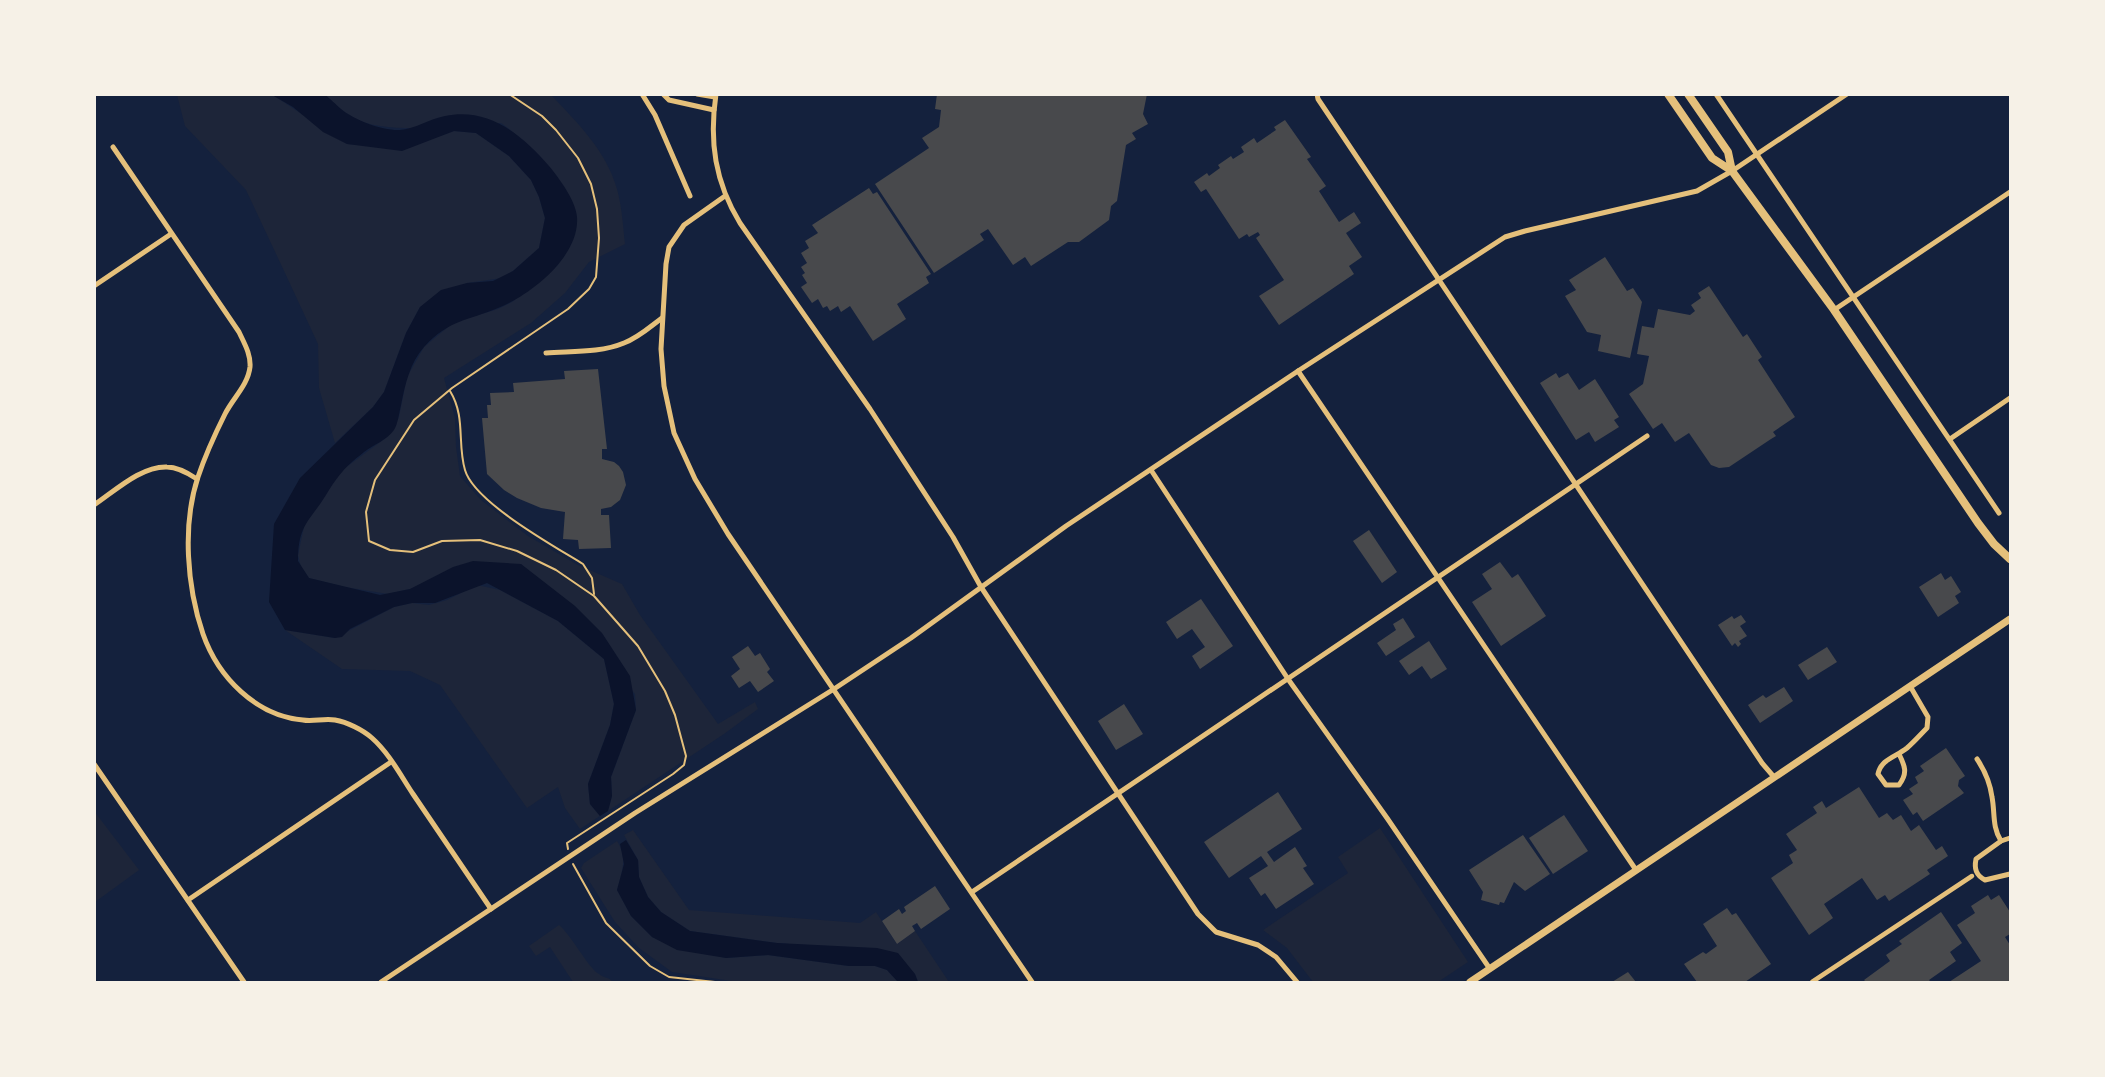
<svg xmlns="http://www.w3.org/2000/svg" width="2105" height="1077" font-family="'Source Sans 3',sans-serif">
<rect width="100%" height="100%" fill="#14213d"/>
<!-- green -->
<g fill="#1d2539">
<polygon points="177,95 273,95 347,144 368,145 440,136 454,131 476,133 509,156 531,180 539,197 545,218 539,248 513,271 502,278 467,283 420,307 406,333 384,392 373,407 335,443 319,388 318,344 285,273 246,190 185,126"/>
<path d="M324,95H551C577,122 607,152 617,189C622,207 623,226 625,244L589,262L565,293L531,323L444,378L455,418L456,447L460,476L481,500L528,536L578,565L622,584L640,615L718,724L755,702L758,709L724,734L608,811L612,796L611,777L636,710L635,694L533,576L521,564L388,594L345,587L309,578L301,567L298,555L305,522L341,471L387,437L399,417L407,377L424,347L454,322L498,309L512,302L558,265L573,204C552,171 532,145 501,123C464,125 386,136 354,118C343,112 333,103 324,95Z"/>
<polygon points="477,585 500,590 558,621 604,659 614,704 610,725 588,784 590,804 600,816 580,829 565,808 558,787 527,808 440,685 410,671 342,669 285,630 335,638 394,607 412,603 429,605 447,600"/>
<polygon points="94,811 139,870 95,902 94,901"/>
<polygon points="1380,828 1468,962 1438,982 1313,982 1287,948 1263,930 1348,873 1338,857"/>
<polygon points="633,830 689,910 860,923 876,912 897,944 915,931 949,982 918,982 915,974 828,947 777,943 690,931 661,912 648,897 639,877 638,860 624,835"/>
<path d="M617,841C628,857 622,872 617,890L631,916L652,937L726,958L768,955L849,966H875L887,970L898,982H738L672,972L639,948L615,922L581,868L584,863Z"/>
<path d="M559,925C572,936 589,969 599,974C605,979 608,976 613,982H573L550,947L536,956L529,946Z"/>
</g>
<!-- water -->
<g fill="#0b132b">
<path d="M272,95C283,94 316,91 325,95C330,98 336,105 341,109C354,120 383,131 400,130C415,129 429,119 445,116C489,107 522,135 549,166C559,178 576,201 577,217C580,256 531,295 498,308C467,321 450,319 424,347C410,363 405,384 401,405C399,413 398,424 394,430C387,440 373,445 364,452C344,468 339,474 326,495C309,522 298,525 298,561L309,578L380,595L410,589L453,567L473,561L521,564L575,606L602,633L630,676L636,710L611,777L612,796L608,811L600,816L590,804L588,784L610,725L614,704L604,659L558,621L487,583L435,603H412L394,607L350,629L342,637L335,638L285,630L269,602L274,524L300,478L373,407L384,392L406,333L420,307L441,290L467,283L493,281L513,271L539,248L545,218L539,197L531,180L509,156L476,133L454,131L402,151L347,144L323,132L293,107Z"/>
<polygon points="626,840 638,860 639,877 648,897 661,912 690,931 777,943 877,948 898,953 915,974 918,982 898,982 887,970 875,966 849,966 768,955 726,958 677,950 652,937 631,916 617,890 624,864 620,844"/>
</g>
<!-- building -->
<g fill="#48494c">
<polygon points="937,94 1147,94 1143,114 1148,124 1132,133 1136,139 1126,145 1117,201 1111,206 1109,220 1079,242 1068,242 1031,266 1025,257 1013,265 988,229 980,234 984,240 934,273 875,184 929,148 922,138 939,127 941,110 935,109"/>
<polygon points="1285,120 1311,157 1307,159 1326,186 1319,191 1339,222 1354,212 1361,223 1346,233 1362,257 1349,266 1354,274 1279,325 1259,296 1284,280 1256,238 1260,235 1258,232 1249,237 1247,234 1239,239 1206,189 1201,192 1194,182 1207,173 1209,176 1220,168 1218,165 1231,156 1233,159 1244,152 1241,147 1254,138 1257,143 1276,130 1274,127"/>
<polygon points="869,188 873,194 877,192 931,274 926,277 929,283 897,304 906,319 873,341 850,306 841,312 838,306 830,311 827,306 823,308 818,299 812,303 801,287 807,283 802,275 805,273 801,267 807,263 801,253 809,248 805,241 818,233 812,225"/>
<polygon points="1605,257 1627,291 1633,288 1642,302 1630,358 1598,351 1601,335 1587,332 1565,296 1576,290 1569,280"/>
<polygon points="1709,286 1743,337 1747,334 1762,357 1758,360 1795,417 1773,432 1776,436 1771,439 1729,467 1719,468 1711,465 1689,433 1675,442 1662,423 1653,429 1629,394 1643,384 1649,356 1637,354 1642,326 1654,328 1658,309 1690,315 1695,311 1691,305 1701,298 1698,293"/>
<polygon points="598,369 607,449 602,449 602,459 614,462 619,466 623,472 626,485 620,500 611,507 601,509 601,515 609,515 611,548 579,549 578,540 563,539 565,512 541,508 517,498 504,490 487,474 482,418 488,418 487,405 491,405 490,393 514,392 513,383 565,379 564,371"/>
<polygon points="1556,373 1559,378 1568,373 1579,390 1595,379 1619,417 1614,420 1619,427 1595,442 1589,432 1576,440 1540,383"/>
<polygon points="1369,530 1397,572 1382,583 1353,541"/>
<polygon points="1500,562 1512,578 1518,574 1546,616 1501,646 1472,602 1492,589 1482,574"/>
<polygon points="1941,573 1945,580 1951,576 1961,592 1955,596 1959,603 1938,617 1919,587"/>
<polygon points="1201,599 1233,646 1200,669 1192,656 1205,647 1192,629 1177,639 1166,622"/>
<polygon points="1741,615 1746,622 1740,626 1747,636 1739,641 1741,644 1738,647 1735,643 1732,646 1718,625 1732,616 1734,619"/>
<polygon points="1403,618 1415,637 1386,656 1377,643 1396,630 1393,624"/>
<polygon points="1429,641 1447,669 1431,679 1422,666 1409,675 1399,661"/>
<polygon points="748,646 755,656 760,653 770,669 767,672 774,681 758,692 750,681 739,688 731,676 740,669 732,657"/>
<polygon points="1827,647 1837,662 1808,680 1798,665"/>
<polygon points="1784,687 1793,701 1760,723 1748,705 1763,695 1766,698"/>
<polygon points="1124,704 1143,734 1116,750 1098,721"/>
<polygon points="1946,748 1965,776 1959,780 1958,786 1964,793 1923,821 1917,812 1913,815 1903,800 1913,794 1909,789 1918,783 1915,777 1924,771 1920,766"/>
<polygon points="1859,787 1879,818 1887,813 1893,820 1901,815 1911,831 1919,825 1936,850 1942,846 1948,856 1927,870 1930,874 1889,901 1885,895 1877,900 1862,878 1824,904 1833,918 1809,935 1771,878 1793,863 1789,855 1797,850 1786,834 1817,813 1813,807 1822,801 1826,808"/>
<polygon points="1278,792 1302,829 1267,852 1274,862 1295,847 1307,866 1303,868 1314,884 1276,909 1265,893 1261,896 1249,878 1268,866 1261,856 1229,878 1204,842"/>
<polygon points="1564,815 1588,851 1553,874 1529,838"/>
<polygon points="1523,835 1550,874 1525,891 1514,882 1504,903 1500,902 1499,905 1481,900 1483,892 1469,870"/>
<polygon points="935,886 950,909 921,929 917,923 912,926 915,931 897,944 882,921 899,909 902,914 906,911 904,907"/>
<polygon points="1988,895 1991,900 1999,895 2010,912 2010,934 2005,937 2010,945 2010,982 1949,982 1981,961 1957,925 1975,913 1971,906"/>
<polygon points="1727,908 1732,915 1736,913 1771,964 1745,982 1697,982 1684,964 1703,952 1706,954 1717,946 1703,924"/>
<polygon points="1941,912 1962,943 1950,952 1956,961 1929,980 1931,982 1866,982 1864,980 1890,961 1886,955 1902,944 1899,941"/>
<polygon points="1628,972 1636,982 1612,982"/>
</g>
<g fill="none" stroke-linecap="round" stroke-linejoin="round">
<!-- path -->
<g stroke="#e5c07b" stroke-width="2">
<polyline points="509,94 542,116 556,130 578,158 591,184 597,209 599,238 596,277 589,289 568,309 452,388 414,420 375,480 366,512 369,541 390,550 413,552 442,541 480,540 517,551 556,570 594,596 638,646 665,691 675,715 686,756 684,765 673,774 567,843 568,849"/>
<path d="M450,391C466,417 457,443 465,470C474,502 554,546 583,564L592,578L594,594"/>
<polyline points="573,864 606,923 650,966 669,977 715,982"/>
</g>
<!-- pedestrian -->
<polyline stroke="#e5c07b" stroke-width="4.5" points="1812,982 1972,876"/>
<!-- minor -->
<g stroke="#e5c07b" stroke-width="5">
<polyline points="642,94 655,115 690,196"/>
<polyline points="663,94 669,100 714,110"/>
<polyline points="697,94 715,97"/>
<path d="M716,94C709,142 715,182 740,223L870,409L953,537L981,587L1198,914L1216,932L1258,945L1276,957L1297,982"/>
<polyline points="1317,94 1318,99 1762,763 1774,777"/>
<polyline points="1716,94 1999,513"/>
<path d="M113,147L239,332C244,343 251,354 250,367C248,385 233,398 225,414C215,434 205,456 198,477C182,525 187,587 203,634C218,677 256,716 303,720C313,722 324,718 335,720C347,722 363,730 372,738C389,753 401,776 413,794C439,832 465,871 491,909"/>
<polyline points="725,196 684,225 669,247 666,264 661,349 664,386 674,433 695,479 728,534 1032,982"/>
<polyline points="94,286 171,234"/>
<polyline points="1834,310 2010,192"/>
<path d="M546,353C571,351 600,353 624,343C638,338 650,327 662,318"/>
<polyline points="1298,371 1636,870"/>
<polyline points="1950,439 2010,398"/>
<polyline points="1151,470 1288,679 1387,818 1490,969"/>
<path d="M94,505C115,491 141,466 167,467C178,467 188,473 197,479"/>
<path d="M1899,754C1905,766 1908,773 1899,785H1886L1878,774C1881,759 1896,757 1907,748C1914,742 1921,734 1927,728L1928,717L1910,686"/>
<path d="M1977,759C1985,771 1990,782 1992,797C1995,812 1992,827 2001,841"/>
<polyline points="94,764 244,982"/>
<path d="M2010,838L2001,841L1976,859C1974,869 1976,875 1985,880L2010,874"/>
<polyline points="972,892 1647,436"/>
<polyline points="188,900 391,762"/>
<polyline points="381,982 635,813 834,689 911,638 1066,526 1298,371 1505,237 1525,231 1697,191 1732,171 1847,94"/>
</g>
<!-- tertiary -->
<polyline stroke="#e5c07b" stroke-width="7" points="1470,982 2010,619"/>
<!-- secondary -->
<g stroke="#e5c07b" stroke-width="8">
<polyline points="1668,94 1712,158 1732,171"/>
<polyline points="1688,94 1728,152 1732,171 1834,310 1978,523 1994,544 2010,559"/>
</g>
</g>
<!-- border -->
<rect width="2105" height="1077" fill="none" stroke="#f6f1e7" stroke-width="192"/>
</svg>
